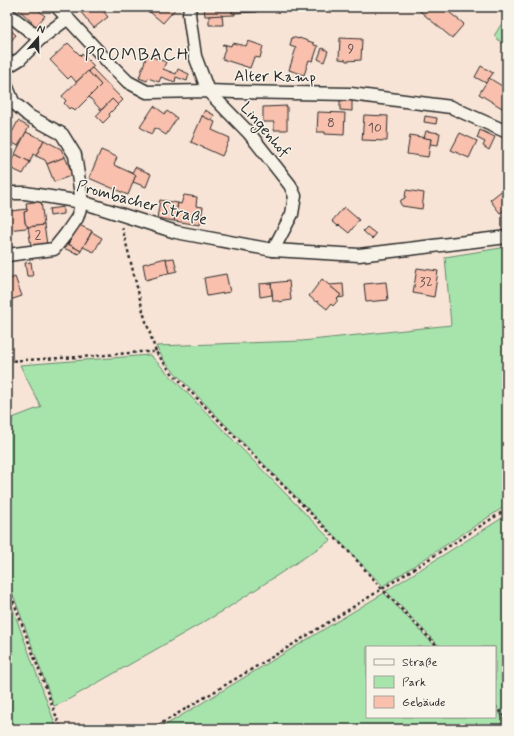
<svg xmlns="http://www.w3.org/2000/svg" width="514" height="736" font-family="Mynerve,sans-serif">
<rect width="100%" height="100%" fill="#f7e4d6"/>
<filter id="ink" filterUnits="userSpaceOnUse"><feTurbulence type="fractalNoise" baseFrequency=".025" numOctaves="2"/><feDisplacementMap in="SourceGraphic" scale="8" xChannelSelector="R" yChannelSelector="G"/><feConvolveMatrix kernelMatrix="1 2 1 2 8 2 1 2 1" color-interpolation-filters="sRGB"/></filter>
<g filter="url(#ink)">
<!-- green -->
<g fill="#a6e4ac" stroke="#68886c">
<polygon points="507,15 507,47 494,36"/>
<polygon points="507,247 507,505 383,586 178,376 165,362 156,346 302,341 451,325 445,257"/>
<polygon points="150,355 331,540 223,611 64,702 54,706 7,578 7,420 41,407 20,365"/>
<polygon points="507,515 507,721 495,707 495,647 443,647 437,644 386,591"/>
<polygon points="7,593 57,729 7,729"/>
<polygon points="384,593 436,647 367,647 367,717 495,717 495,709 507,722 507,729 159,729"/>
</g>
<!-- building -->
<g fill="#f8c0ad" stroke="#2b2b2b">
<polygon points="16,7 35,7 45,16 36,26"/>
<polygon points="83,7 100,7 108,17 94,28 79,10"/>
<polygon points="144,7 177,7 163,23"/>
<polygon points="204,7 232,7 232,13 235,13 235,15 205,16"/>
<polygon points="232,7 257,7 257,12 232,13"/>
<polygon points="415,7 445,7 444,8 464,24 452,38"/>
<polygon points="222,15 223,25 209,25 209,16"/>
<polygon points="7,27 16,35 10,42 7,39"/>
<polygon points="292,37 299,39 299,38 314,43 314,45 318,46 313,61 309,60 304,75 289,70 296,48 290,46"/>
<polygon points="340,38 362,39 361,60 346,61 346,60 339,59"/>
<polygon points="248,41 263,46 260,58 254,57 250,68 222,59 226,45 222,45 223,44 231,46 232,43 246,46"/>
<polygon points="68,43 81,56 82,54 94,66 76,82 71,76 68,79 50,60"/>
<polygon points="322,48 328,51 324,62 318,59"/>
<polygon points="147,55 166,62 163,69 176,74 178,69 189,74 187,81 176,77 175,82 161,77 159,82 148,78 147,81 139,78"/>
<polygon points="481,66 493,73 486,83 475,77"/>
<polygon points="92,68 123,100 118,105 112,99 101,110 89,97 101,85 88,71"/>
<polygon points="88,71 101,85 75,111 71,107 69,109 64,103 66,101 62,96"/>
<polygon points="489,78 507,89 507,100 502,108 479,94"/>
<polygon points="112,99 118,105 109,114 110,116 103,123 96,116"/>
<polygon points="340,100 352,100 352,111 340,110"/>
<polygon points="154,106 165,114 167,111 177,118 166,135 155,128 151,134 140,127"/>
<polygon points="287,106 287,130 274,130 274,122 263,122 263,107"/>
<polygon points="205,110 214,115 211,121 202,116"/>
<polygon points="318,112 345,113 344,135 325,134 325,132 317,132"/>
<polygon points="364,115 388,116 387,141 362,140"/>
<polygon points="202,116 215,122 212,130 230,138 222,156 191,142"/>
<polygon points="425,116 437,118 436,124 424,122"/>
<polygon points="18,121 29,127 18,146 8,140"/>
<polygon points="480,130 495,137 489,150 483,146 485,142 477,138"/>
<polygon points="426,131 440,133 438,145 430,144 431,139 424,138"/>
<polygon points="26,132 44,140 36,156 33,154 30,162 15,154"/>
<polygon points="460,133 477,141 469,158 451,150"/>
<polygon points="410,135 431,139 428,157 407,154"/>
<polygon points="44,140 61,149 65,157 47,164 45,160 36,156"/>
<polygon points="101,150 117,157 114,165 136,175 128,195 89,178"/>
<polygon points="15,154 30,162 23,174 8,167"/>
<polygon points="65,157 73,175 54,182 47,164"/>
<polygon points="135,167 151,174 146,187 133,182 136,175 132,173"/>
<polygon points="505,188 507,192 507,208 500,213 490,200"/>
<polygon points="406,190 424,193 422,209 402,206 400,203 401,200 405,198"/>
<polygon points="184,195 197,197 196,206 203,207 200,225 174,221 178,203 181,204"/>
<polygon points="160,200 178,203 174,221 157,218"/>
<polygon points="41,201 44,225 28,227 25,223 24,212 27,211 26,203"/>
<polygon points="63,207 63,214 50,216 49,209"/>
<polygon points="344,207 359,220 349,233 339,225 338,226 332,221"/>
<polygon points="27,209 27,211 24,212 25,223 28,227 26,228 7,230 7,213 11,212 11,211"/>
<polygon points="44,225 47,244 31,246 28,227"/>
<polygon points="79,225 92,231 81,251 68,244"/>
<polygon points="367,227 376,234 372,239 363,231"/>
<polygon points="92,232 102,238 94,252 83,247"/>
<polygon points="67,242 69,243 68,244 81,251 79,254 63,248"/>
<polygon points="166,258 169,273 160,275 160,276 146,280 143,264"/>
<polygon points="174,258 177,271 169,273 166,259"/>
<polygon points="31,262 33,276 27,276 25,263"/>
<polygon points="417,268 438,271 434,297 413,293"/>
<polygon points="226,274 230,292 207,296 204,278"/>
<polygon points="15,277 22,296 7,301 7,280"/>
<polygon points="322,279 341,295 337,299 338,300 333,306 331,304 327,309 317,301 316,302 309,296"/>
<polygon points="289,281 291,300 279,302 279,301 273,301 271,283"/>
<polygon points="386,282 388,300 366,302 364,284"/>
<polygon points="271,283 272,295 260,297 259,284"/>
<polygon points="343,284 344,297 338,298 341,295 329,285"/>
</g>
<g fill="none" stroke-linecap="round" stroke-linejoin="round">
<!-- minor casing -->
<g stroke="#2b2b2b" stroke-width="15">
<g id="minor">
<polyline points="57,7 109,63 128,82 147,92 208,91 236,92 351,94 451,107 507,132"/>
<polyline points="190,7 189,14 195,56 208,91 249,133 290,185 295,196 292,214 273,250"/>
<polyline points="7,13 40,39"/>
<polyline points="7,67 20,59 40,39 68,18"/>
<polyline points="7,87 13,102 29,116 62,134 75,155 82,202 77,218 66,234 54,249 7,255"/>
<polyline points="7,193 25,193 82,202 176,232 273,250 359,255 507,237"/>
</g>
</g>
<!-- path -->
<g stroke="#2b2b2b" stroke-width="2.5" stroke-dasharray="3 3" stroke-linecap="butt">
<polyline points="122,227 144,315 156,352"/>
<polyline points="7,361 96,356 140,352 156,352 170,371 353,556 382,589 438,647"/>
<polyline points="7,584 61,729"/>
<polyline points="495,706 507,718"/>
<polyline points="152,729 287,648 382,589 507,509"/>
</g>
<!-- minor -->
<use href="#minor" stroke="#f7f3e8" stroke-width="12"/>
</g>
</g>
<g text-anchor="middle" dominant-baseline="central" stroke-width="3" stroke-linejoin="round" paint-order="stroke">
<!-- number labels -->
<g font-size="14" fill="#5e504c">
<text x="351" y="49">9</text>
<text x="331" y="123">8</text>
<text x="375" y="128">10</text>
<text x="38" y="235">2</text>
<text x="426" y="282">32</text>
</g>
<!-- street labels -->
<g font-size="16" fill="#2b2b2b" stroke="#f7f3e8">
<text transform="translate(275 77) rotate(1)">Alter Kamp</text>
<text transform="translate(265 130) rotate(49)">Lingenhof</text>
<text transform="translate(142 203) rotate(15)">Prombacher Straße</text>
</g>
<!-- quarter labels -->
<g font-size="18" letter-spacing="1" fill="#2b2b2b" stroke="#f7f3e8">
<text x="137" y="55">PROMBACH</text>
</g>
</g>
<!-- margin -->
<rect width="514" height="736" fill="none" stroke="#f7f3e8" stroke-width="24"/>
<rect x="12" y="12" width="490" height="712" fill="none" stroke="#2b2b2b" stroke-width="1.5" filter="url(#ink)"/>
<!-- legend -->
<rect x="366" y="646" width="130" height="72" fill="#f7f3e8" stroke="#a5a39c"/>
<rect x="374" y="659" width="20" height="6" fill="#f7f3e8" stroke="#a5a39c"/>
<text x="402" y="666" font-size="12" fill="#2b2b2b">Straße</text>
<rect x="374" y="676" width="20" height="12" fill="#a6e4ac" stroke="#a5a39c"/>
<text x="402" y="686" font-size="12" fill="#2b2b2b">Park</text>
<rect x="374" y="696" width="20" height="12" fill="#f8c0ad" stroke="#a5a39c"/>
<text x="402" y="706" font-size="12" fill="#2b2b2b">Gebäude</text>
<!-- north arrow -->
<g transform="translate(38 38) rotate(20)" stroke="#f7f3e8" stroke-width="3" paint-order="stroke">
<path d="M0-3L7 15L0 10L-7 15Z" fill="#2b2b2b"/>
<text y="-6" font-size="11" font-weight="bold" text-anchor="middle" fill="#2b2b2b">N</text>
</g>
</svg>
